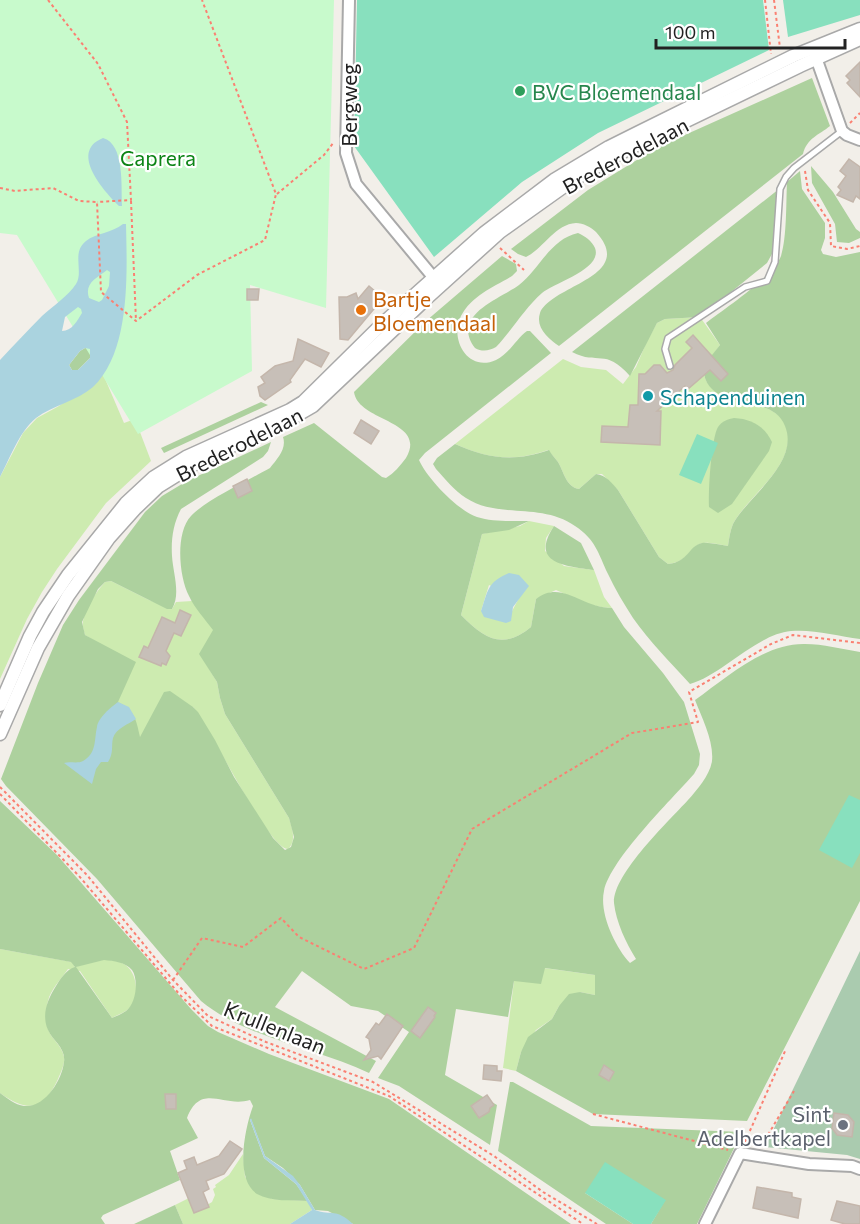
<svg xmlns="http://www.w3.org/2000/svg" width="860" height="1224" font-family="Commissioner,sans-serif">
<rect width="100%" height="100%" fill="#f2efe9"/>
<!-- grass -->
<g fill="#cdebb0" fill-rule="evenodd">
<path d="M700,317L720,345L712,356L705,351C704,358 703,367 704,374C710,408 775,395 786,426C799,464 748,495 733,524C730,531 729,539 728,546C720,545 711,542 704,543C690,544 690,562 668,564L659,557L618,490L602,474H596L579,489C566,487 564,472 558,462C555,458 551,454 548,450C514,462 488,459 455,444L563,359L581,367L606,370L623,384L636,367L647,341L657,323L665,319ZM759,425L711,479V463Z"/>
<polygon points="103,374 124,423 135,419 151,461 106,503 57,569 42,592 27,619 0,679 0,477 23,433 37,418 59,406"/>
<path d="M529,521L554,526L546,538L545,551L564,566L594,570L604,597L612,608C592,608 574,598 556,590L536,599L531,627C502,651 484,638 461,615L482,534L520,526ZM489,585L519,598L511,613L481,611Z"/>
<path d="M111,581L149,600L172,609L176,602L192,601L214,630L200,654L217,682L220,698L225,714L289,818C292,828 297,841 288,849C268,849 211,728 193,707L144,732L140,738L118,702L103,646L85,635C84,631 82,625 83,621C86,607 96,592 105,582Z"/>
<path d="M0,949L72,962L75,967C90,962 106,956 122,963C136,969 140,992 132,1005C127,1012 119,1014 112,1018L80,971L68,969C62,978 50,990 48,1001C46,1007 46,1022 48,1029C51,1039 62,1045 64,1057C65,1064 61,1072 58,1079C43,1112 27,1112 0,1093Z"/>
<polygon points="544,968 595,975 595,995 580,992 559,1006 552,1019 536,1030 521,1052 516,1071 503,1068 514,981"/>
<polygon points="243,1154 245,1177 272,1199 308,1201 312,1210 290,1224 183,1224 175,1205 193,1196 207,1205 212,1202 215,1195 213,1189 216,1187 215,1185 229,1175"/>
</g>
<!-- forest -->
<g fill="#add19e" fill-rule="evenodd">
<path d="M812,78L830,126C819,135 807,138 803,154L559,346C549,339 535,328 540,313C551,285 637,277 596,232C591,227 583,223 576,223C555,224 543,249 526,257L518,254L511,249L588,190L658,147Z"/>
<polygon points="811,166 833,192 856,229 860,232 860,238 849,243 837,242 835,224 812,183"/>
<path d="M800,171L802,189L825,223V238L821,250L823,254L836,257L860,252V639C838,636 813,629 791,631C757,634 722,675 690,684C671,663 649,641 633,618C624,604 615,589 608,574C598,553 596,540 575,526C541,502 498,519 466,498C455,491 445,479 436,469L433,464L437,458L455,444C488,459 515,462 549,450C551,454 555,458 558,462C564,472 566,487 579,489L596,474C606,475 612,483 618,490L659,557L668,564C689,562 688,546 702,543C709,542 720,545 728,546C729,539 730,531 733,524C748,496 800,463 785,426C772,392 711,412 704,374C703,367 704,358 704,351L712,355L720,345L706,323C725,308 773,277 781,256C787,237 786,203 787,182Z"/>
<path d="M779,189L773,252L767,263L700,317L665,319L657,323L630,376C604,347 599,366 572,352Z"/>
<path d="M578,233C585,236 592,241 595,248C603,269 554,283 542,293C525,308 512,330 496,347C489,351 482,352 475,348C450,315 500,299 519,285C539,270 550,239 578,233Z"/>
<path d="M502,256L516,264L517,271L512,276C494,287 472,295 461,316C449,339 468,373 496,360C509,354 516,339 527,331H530L551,353L425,453L419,460C427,478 457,510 477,517C493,522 513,521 529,521L509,530L482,534L461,615C484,638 502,651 531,627L536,599C562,579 581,608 612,608L624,627L663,673L684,702L700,754L699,765L694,774C671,800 610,860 604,891C599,913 615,947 630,963L636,959C626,943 616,922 614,903C613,874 668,822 688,800C697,790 710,775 712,761C714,741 702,718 695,700C726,678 764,643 805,644C823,644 842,649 860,652V901L747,1121L593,1114L516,1071L521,1052L528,1037L552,1019L559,1006L569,994L580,992L595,995V975L545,968L541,984L514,981L508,1017L456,1009L445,1075L497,1105L490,1145L399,1086L378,1078L409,1032L378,1011L351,1006L302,971L275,1007L376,1061L369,1073C316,1048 246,1038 201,1001L97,879L6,786L1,779L38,683L63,625L79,600L145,512L162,496L187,481L271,442L268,451L263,457L181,509C173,524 171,540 172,556C173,573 181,594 172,609H167L111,581L105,582L98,589L82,622L85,635L136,662L118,702C135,711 136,719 140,737L164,692L170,691L193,707L198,712L215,740L234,777L273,838L285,850L291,847L294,837L289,818L225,714L220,698L217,682L199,654L213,630C205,619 195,609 189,596C179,577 175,533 191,516C206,500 249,480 270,468C277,459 287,449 283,437L314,423L382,477L386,478C394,473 400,466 406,458C428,420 358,422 354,392L426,321Z"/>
<polygon points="85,348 90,349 90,358 78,370 72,370 69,365 80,351"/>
<polygon points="261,402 268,405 164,453 161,448"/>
<path d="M734,418C752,419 764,426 772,442L769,451L732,504L718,513L709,507C708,493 711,439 718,427C722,421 728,419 734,418Z"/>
<path d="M554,526L581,543L594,570C566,566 529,564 554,526Z"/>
<path d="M0,801L57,855L191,1009L208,1026L218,1032L269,1054L389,1099L571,1224H353L328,1211L315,1210L300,1185L283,1168L265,1156L251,1119L250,1120L264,1158L296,1184L308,1201C292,1200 271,1202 257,1194C234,1179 245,1128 253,1106L250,1100C223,1108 201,1082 187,1118L198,1138L170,1151L180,1180L103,1215L101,1218L105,1224H0V1093C7,1098 15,1105 24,1106C45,1108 62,1080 64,1062C66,1048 53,1041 48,1030C41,1014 48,999 56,986C61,978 66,970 75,967L71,962L0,949ZM104,960C114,961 125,962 132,970C139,980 136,1004 126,1011C122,1014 116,1016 112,1018L76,967Z"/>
<polygon points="510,1082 513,1082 591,1126 742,1132 697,1224 651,1224 665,1200 585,1193 633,1224 606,1224 498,1151"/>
<polygon points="175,1205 183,1224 134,1224"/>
</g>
<!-- cemetery -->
<polygon fill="#aacbaf" points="860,951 860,1159 847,1155 765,1147"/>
<!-- park -->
<polygon fill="#c8facc" points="0,0 334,0 326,308 250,285 252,371 138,434 17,235 0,233"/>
<!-- pitch -->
<g fill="#88e0be">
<polygon points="357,0 763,0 769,50 598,133 522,182 434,257 354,146"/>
<polygon points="783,0 860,0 860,15 788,37"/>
<polygon points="697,434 718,443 701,484 679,475"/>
<polygon points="849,795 860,800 860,853 852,868 819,850"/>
<polygon points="605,1162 666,1200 651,1224 633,1224 585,1193"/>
</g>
<!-- water -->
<g fill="#aad3df" fill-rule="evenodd">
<path d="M103,138C125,144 121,187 122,206H119C105,192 68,152 103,138Z"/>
<path d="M123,224H126C127,272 131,351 93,387C77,401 53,405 36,418C19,432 10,458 0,477V360C14,345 28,330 42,316C53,306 68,296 76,284C84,271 71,253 86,241C96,233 112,233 123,224ZM107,270L110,272L109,286L102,300L99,302L89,298C84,283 97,278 107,270ZM78,307L81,309L82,313C77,321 72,331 62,331L65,317ZM85,348L90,349V358L78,370H72L69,365L80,351Z"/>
<path d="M509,573L519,575L529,586L513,607L511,621L506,623L484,617L481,611C488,591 487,582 509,573Z"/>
<path d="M118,702L129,707L136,719C129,724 116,728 113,738C111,746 114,753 108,762H101L96,769L92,784L64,763C70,761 77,764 83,761C97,753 94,740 97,727C98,718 111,707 118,702Z"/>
<path d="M251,1118L265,1156L293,1176L300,1185L315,1210C332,1216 336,1208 353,1224H290L312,1210L296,1184L264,1158L250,1120Z"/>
</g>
<!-- building -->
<g fill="#c7bfb8" stroke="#c4b6ab" stroke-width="1.5">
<polygon points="860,62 860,97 847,83 850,80 846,76"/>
<polygon points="849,159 860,167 860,199 856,196 853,202 837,195 841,190 838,187 846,176 840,171"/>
<polygon points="369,286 383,298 348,340 340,339 339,297 347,297 356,293 358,299"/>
<polygon points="247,289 259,289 258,300 247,300"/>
<polygon points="693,335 728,374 721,381 710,370 688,389 685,386 657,411 661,411 660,445 601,442 602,426 628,427 630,405 638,405 639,374 645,374 654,365 660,365 667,373 673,370 675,365 692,348 686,342"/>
<polygon points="298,339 329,353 321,367 305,359 290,380 291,382 265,400 260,396 258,387 265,383 261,377 275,366 293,361"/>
<polygon points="361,420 379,431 371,444 354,433"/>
<polygon points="247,479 252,491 238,498 233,486"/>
<polygon points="180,610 191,615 181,636 174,633 166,651 170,656 166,665 162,663 161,666 139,657 144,646 148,648 162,617 175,623"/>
<polygon points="428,1007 436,1013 434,1016 435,1017 420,1038 411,1031"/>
<polygon points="387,1014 403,1026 381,1059 378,1056 364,1060 371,1050 369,1039 366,1037 376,1023 379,1025"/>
<polygon points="484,1065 497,1066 497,1071 502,1071 501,1081 483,1079"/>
<polygon points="604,1065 614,1072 609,1081 599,1075"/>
<polygon points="165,1094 176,1094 176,1109 166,1109"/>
<polygon points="487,1095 494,1105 490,1108 489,1112 479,1118 471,1106"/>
<polygon points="834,1113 848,1115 854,1122 852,1137 837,1135 832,1128"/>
<polygon points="230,1141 242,1149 224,1174 206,1181 209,1189 203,1192 209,1207 194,1213 178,1173 187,1169 184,1161 194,1157 197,1165 219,1156"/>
<polygon points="757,1187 792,1193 792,1197 801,1199 798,1218 753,1208"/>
<polygon points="837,1201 860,1206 860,1224 845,1224 831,1220"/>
</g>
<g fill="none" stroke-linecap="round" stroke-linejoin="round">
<!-- service casing -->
<g stroke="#a9a9a9" stroke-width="8">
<polyline id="service" points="670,366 665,349 668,338 745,287 767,281 775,262 780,189 786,177 794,168 842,131"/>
</g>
<!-- minor casing -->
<g stroke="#a9a9a9" stroke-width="14">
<g id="minor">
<polyline points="349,0 346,153 356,184 438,283"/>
<polyline points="814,52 842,131 847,135 860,140"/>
<polyline points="705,1224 740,1153 809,1164 852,1166 860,1169"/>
</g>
</g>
<!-- tertiary casing -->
<g stroke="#a9a9a9" stroke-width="15">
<g id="tertiary">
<polyline points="0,705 30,636 43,612 68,575 126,503 154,477 186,457 290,410 303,402 382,324 484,233 554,180 609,147 637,133 793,56 860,29"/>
<polyline points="0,734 38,648 68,596 109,538 135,509 158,487 203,459 287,421 313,406 427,298 500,232 573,180 628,149 800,66 860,39"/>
</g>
</g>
<!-- path -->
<g stroke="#fa8072" stroke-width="2" stroke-dasharray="3 3" stroke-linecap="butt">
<polyline points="48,0 98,64 127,122 131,200 97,202"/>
<polyline points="765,0 771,54"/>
<polyline points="774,0 780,48"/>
<polyline points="850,123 860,113"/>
<polyline points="805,171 808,190 830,223 831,246 847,249 860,246"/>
<polyline points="0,188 15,191 53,188 79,201 97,202 101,292 136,321 197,275 265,240 276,194 202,0"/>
<polyline points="277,194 324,155 334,142"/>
<polyline points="131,201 136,321"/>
<polyline points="500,248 524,270"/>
<polyline points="0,787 87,875 173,980 208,1016 266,1042 373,1082 494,1156 543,1192 597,1224"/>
<polyline points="0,794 79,876 180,995 212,1026 389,1096 583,1224"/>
<polyline points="173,980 202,938 243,947 281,918 299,937 364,969 414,948 472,829 632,733 698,722 689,692 771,644 793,635 860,643"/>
<polyline points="593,1114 728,1150"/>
<polyline points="745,1142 786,1049"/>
<polyline points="762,1145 794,1091"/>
</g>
<!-- service -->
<use href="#service" stroke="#fff" stroke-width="5"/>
<!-- minor -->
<use href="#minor" stroke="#fff" stroke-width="10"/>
<!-- tertiary -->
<use href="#tertiary" stroke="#fff" stroke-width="12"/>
</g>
<!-- markers -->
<circle fill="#2e9e5b" stroke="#fff" stroke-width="2" cx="520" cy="91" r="6"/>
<circle fill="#e8710a" stroke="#fff" stroke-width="2" cx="361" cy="310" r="6"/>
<circle fill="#0f9aa8" stroke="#fff" stroke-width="2" cx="648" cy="396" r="6"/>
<circle fill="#6b7280" stroke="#fff" stroke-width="2" cx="843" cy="1125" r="6"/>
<g text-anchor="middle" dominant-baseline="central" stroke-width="4.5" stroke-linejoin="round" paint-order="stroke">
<!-- leisure labels -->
<g font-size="21" fill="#27864d" stroke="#fff" text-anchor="start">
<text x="532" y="91">BVC Bloemendaal</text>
</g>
<!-- street labels -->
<g font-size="21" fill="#222" stroke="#fff">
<text transform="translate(348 105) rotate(-90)">Bergweg</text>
<text transform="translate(625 155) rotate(-28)">Brederodelaan</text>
<text transform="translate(239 444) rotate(-27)">Brederodelaan</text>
<text transform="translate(275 1027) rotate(22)">Krullenlaan</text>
</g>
<!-- park labels -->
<g font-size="21" fill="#0c8416" stroke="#fff">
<text x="158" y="157">Caprera</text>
</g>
<!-- food labels -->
<g font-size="21" fill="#c56008" stroke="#fff" text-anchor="start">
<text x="373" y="298">Bartje<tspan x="373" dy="24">Bloemendaal</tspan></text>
</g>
<!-- culture labels -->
<g font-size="21" fill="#0d838f" stroke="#fff" text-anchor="start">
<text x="660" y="396">Schapenduinen</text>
</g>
<!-- worship labels -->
<g font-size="21" fill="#5b616d" stroke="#fff" text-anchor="end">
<text x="831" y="1113">Sint<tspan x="831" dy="24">Adelbertkapel</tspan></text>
</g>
</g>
<!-- scale -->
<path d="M656 39v9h189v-9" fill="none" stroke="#222222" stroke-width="3"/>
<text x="665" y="39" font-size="18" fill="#222222" stroke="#ffffff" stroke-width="4.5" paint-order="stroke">100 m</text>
</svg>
